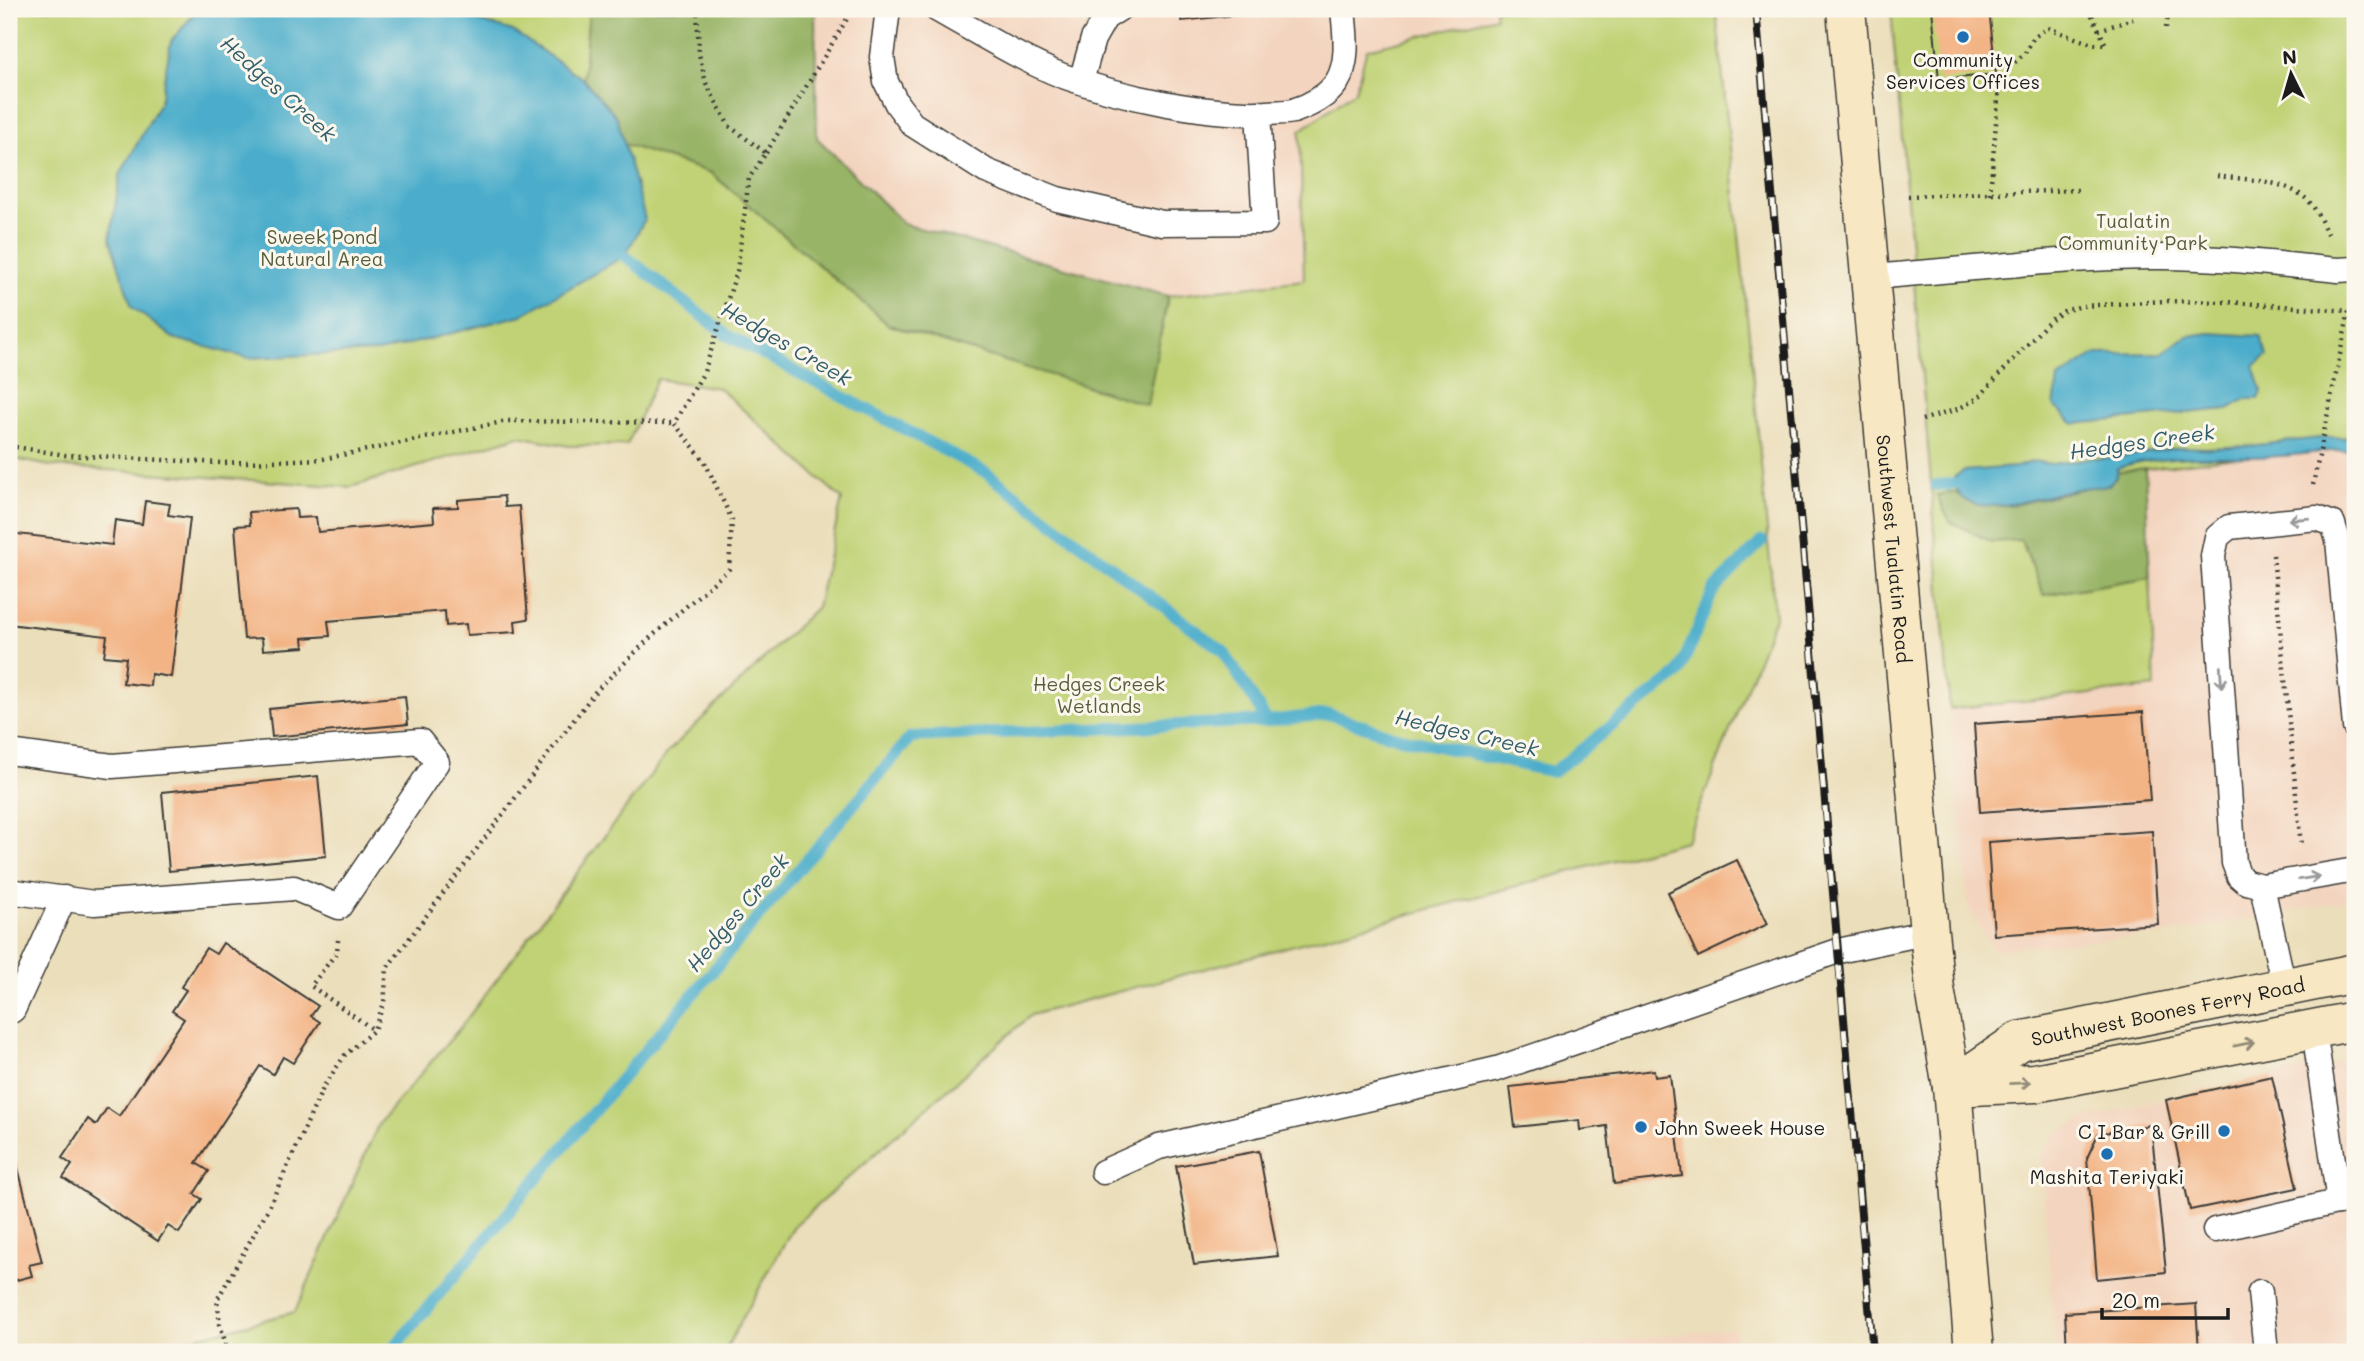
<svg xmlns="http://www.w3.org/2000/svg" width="2364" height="1361" font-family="Mali,sans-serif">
<rect width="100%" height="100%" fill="#fbf7ec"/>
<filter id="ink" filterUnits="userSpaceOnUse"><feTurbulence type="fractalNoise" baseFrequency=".0143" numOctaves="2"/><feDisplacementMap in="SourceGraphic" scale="14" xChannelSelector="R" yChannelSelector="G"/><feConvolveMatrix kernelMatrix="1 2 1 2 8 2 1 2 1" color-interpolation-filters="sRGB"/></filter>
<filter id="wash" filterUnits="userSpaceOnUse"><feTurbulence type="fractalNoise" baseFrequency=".00686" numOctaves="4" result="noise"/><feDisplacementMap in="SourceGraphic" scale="28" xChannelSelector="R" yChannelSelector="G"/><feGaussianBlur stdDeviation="1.57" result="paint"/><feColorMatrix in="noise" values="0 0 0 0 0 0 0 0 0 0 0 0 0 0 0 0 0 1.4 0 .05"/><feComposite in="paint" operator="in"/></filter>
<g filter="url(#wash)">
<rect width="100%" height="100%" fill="#ebdeba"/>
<!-- built -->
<g fill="#f3d4be">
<polygon points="815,9 1716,9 1147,405 1168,296 904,224 817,138"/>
<polygon points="2355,442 2355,899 2167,934 1993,950 1968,907 1931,495"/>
<polygon points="2355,1058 2355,1352 2055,1352 2041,1154 2057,1133 2084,1119 2164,1099"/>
<polygon points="1735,1328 1737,1352 1515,1352"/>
</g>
<!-- green -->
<g fill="#c0d275" stroke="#6e7748" stroke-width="2">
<polygon points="9,9 720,9 715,144 711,173 889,325 1147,404 1168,296 1304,280 1300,131 1355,91 1367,49 1496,17 1495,9 1716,9 1750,344 1775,617 1686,841 1031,1015 794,1226 724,1352 139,1352 295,1312 379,1123 460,1028 668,752 817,607 842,499 719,388 657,379 627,445 569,446 519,436 351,487 50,466 9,458"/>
<polygon points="1891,9 2355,9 2355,442 1937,495 1992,542 2021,539 2044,595 2150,577 2155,687 1950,709"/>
</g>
<!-- forest -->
<g fill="#98b466" stroke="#5a6841" stroke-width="2">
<polygon points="589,9 815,9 817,138 904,224 1168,296 1147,405 889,325 711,173 624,144 617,117 583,79"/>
<polygon points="2145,468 2150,577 2044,595 2021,540 1992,542 1949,521 1937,495 1957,492 1958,495 1996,506 2018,504 2084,488 2116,477 2117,472"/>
</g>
<!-- water -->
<g fill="#4cadcb" stroke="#346474" stroke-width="2">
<polygon points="250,9 438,9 513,31 583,79 617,117 645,219 625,256 522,315 379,352 248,358 173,338 132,307 110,239 120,175 160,102 171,41 195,13"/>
<polygon points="2210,333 2260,336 2268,356 2254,366 2262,391 2259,399 2246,399 2228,409 2074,424 2054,406 2058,379 2096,354 2162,353 2187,336"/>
<path d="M2328,437L2355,438V450C2330,449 2305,455 2280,456C2229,460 2165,451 2118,468L2116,477L2109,485C2095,487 2080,488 2066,491C2037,497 1956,528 1954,477L1963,471L2016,467L2034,461L2052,464L2087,458H2114L2183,447L2206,448L2248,446Z"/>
</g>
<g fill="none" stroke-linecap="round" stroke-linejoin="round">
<!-- stream -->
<g stroke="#4cadcb" stroke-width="12">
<polyline points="613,249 625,256 727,335 985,472 1223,651 1267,721"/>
<polyline points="1936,485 1970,483"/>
<polyline points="390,1352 911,737 1267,721 1329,714 1392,736 1553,772 1679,673 1713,591 1762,541"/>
</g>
</g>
<g id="blocks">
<!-- building -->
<g fill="#f3b485">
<polygon points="1180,9 1244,9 1245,14 1182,21"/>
<polygon points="1932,9 1989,9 1996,74 1939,80"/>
<polygon points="504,496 505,507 519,506 528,619 515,621 516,632 467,635 466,624 446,626 445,611 328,621 330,636 303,638 304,647 263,650 262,638 244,639 235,526 250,525 249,512 296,509 297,518 316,517 318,532 434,522 433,508 458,507 458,500"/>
<polygon points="145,501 170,504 168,515 190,518 171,677 151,674 150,686 123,683 126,658 104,656 107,636 9,624 9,533 112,545 115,520 142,524"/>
<polygon points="405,696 408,724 272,737 269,709"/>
<polygon points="2143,712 2150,800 1980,812 1974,724"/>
<polygon points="318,776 326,856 169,871 162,792"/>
<polygon points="2152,831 2158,924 1994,935 1988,842"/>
<polygon points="1737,860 1768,924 1698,957 1668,892"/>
<polygon points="223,943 318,1006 311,1016 320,1022 293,1063 283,1057 273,1074 260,1066 196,1163 209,1171 194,1194 202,1199 179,1233 168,1226 158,1241 63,1178 72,1165 62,1158 88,1119 96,1125 107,1108 119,1116 184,1019 172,1011 186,990 181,987 206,948 216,954"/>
<polygon points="1654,1070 1655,1077 1670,1075 1682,1176 1614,1184 1607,1126 1580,1130 1579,1120 1515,1127 1510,1087"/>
<polygon points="2272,1076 2297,1188 2190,1210 2166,1100"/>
<polygon points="2151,1125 2166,1272 2097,1279 2087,1158 2098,1134"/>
<polygon points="1259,1151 1278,1256 1194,1265 1176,1166"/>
<polygon points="14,1152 42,1262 29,1265 32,1276 9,1282 9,1153"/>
<polygon points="2196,1304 2199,1352 2067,1352 2065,1313"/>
</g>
</g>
</g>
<g filter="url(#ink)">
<use href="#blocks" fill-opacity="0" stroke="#3b3934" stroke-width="2"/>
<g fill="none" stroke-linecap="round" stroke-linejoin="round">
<!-- service casing -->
<g stroke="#3b3934" stroke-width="27">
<g id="service">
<polyline points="888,9 882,57 886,82 897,104 912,124 986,171 1057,199 1162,223 1265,222 1258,113"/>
<path d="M936,9C975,31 1022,60 1063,76C1120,97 1206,115 1267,113C1275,112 1285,113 1293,111C1309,106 1328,96 1337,82C1350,61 1345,32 1343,9"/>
<polyline points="1081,81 1093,39 1105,18 1119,9"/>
<path d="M1870,277C1964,270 2058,258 2152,257C2214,256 2276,264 2338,270L2355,269"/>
<polyline points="2355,727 2338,540 2333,524 2317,518 2229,527 2217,537 2213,556 2234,863 2239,876 2246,882 2262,886 2355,870"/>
<polyline points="9,752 112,766 420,741 437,762 339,907 294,888 94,903 9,891"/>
<polyline points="2262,886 2284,987"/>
<polyline points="9,1012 13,1010 64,898"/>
<polyline points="2314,1030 2339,1202"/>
<polyline points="1103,1172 1159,1147 1497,1069 1838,951 1929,932"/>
<polyline points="2215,1230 2354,1198"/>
<polyline points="2260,1292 2266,1352"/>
</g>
</g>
<!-- secondary casing -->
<g stroke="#3b3934" stroke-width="41">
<g id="secondary">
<path id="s1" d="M1846,9L1929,932L1935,989L1952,1087L1974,1352"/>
<path id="s2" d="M1952,1087L2019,1041L2355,973"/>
<polyline points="1952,1087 2035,1083 2355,1021"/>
</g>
</g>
<!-- path -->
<g stroke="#3b3934" stroke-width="4.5" stroke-dasharray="2 5" stroke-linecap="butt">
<polyline points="2089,9 2099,30"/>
<polyline points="2166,28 2169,9"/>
<polyline points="1994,65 2014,63 2025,53 2034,37 2048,28 2092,44 2106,45 2099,30 2133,19"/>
<polyline points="766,153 853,9"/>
<path d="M2217,176C2246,180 2280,179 2304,197C2316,206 2322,223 2328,236"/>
<polyline points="1990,194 2001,64"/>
<polyline points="1908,196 2078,190"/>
<polyline points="1922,420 1958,409 1978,398 2049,321 2064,311 2082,306 2165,301 2228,302 2349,311 2355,309"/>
<polyline points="9,446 65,455 222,463 323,459 507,421 674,423"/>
<polyline points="2313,485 2349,311"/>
<polyline points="2273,555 2301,846"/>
<polyline points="338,940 337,952 311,986 374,1030"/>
<polyline points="228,1352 220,1324 217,1300 268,1209 324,1086 345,1055 374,1030 384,1003 387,968 595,692 650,638 729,569 732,520 704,460 674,423 704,372 737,271 749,178 766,153 729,126 706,83 699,54 697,9"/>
</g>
<!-- service -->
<use href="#service" stroke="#fff" stroke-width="24"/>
<!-- secondary -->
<use href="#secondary" stroke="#f7e8c3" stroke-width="38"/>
<!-- rail casing -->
<g stroke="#1c1c1c" stroke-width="8">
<path id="rail" d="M1756,9C1796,457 1832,905 1873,1352"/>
</g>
<!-- rail -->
<use href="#rail" stroke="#fbf7ec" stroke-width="5" stroke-dasharray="16" stroke-linecap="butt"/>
</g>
<!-- one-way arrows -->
<defs><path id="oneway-shaft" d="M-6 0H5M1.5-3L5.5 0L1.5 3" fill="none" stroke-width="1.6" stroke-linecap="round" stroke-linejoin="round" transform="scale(1.75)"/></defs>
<g stroke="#999">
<use href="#oneway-shaft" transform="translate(2299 519) rotate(175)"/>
<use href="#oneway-shaft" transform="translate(2221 677) rotate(86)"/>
<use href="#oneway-shaft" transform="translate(2309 878) rotate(-9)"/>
</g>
<g stroke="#948c78">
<use href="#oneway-shaft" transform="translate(2244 1044) rotate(-11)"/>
<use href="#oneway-shaft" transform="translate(2020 1083) rotate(-3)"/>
</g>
</g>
<!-- markers -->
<g fill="#1f6fb2" stroke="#fbf7ec" stroke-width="2.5">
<circle cx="1963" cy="37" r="7"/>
<circle cx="1641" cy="1127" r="7"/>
<circle cx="2224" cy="1131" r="7"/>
<circle cx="2107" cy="1154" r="7"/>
</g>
<g text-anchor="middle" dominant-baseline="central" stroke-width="6" stroke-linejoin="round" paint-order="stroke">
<!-- poi labels -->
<g font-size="19" fill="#1c1c1c" stroke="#fbf7ec">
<text x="1963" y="59">Community<tspan x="1963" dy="22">Services Offices</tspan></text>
<text x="1655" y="1127" text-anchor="start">John Sweek House</text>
<text x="2210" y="1131" text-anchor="end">C I Bar &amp; Grill</text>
<text x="2107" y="1176">Mashita Teriyaki</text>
</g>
<!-- park labels -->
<g font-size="19" fill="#555c3b" stroke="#fbf7ec">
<text x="2133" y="220">Tualatin<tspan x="2133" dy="22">Community Park</tspan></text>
<text x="322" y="236">Sweek Pond<tspan x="322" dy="22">Natural Area</tspan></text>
<text x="1099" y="683">Hedges Creek<tspan x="1099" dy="22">Wetlands</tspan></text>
</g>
<!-- street labels -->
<g font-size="19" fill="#1c1c1c" stroke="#fbf7ec">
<text stroke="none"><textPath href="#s1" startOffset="542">Southwest Tualatin Road</textPath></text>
<text stroke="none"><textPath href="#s2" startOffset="233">Southwest Boones Ferry Road</textPath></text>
</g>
<!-- water labels -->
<g font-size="21" font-style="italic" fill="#325d6b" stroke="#fbf7ec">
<text transform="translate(279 88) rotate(42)">Hedges Creek</text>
<text transform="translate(787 343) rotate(30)">Hedges Creek</text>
<text transform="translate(2142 441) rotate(-8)">Hedges Creek</text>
<text transform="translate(1467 732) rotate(13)">Hedges Creek</text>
<text transform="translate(737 912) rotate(-50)">Hedges Creek</text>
</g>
</g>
<!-- margin -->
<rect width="2364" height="1361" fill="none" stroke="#fbf7ec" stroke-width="35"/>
<!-- north arrow -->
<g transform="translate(2291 74) rotate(355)" stroke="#fbf7ec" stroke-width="5" paint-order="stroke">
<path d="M0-5L12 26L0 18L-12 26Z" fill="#1c1c1c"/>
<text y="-10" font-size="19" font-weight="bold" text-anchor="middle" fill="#1c1c1c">N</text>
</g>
<!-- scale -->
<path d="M2102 1308v10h126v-10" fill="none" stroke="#1c1c1c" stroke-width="3.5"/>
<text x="2112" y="1308" font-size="21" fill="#1c1c1c" stroke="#fbf7ec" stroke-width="5" paint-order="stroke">20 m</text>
</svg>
